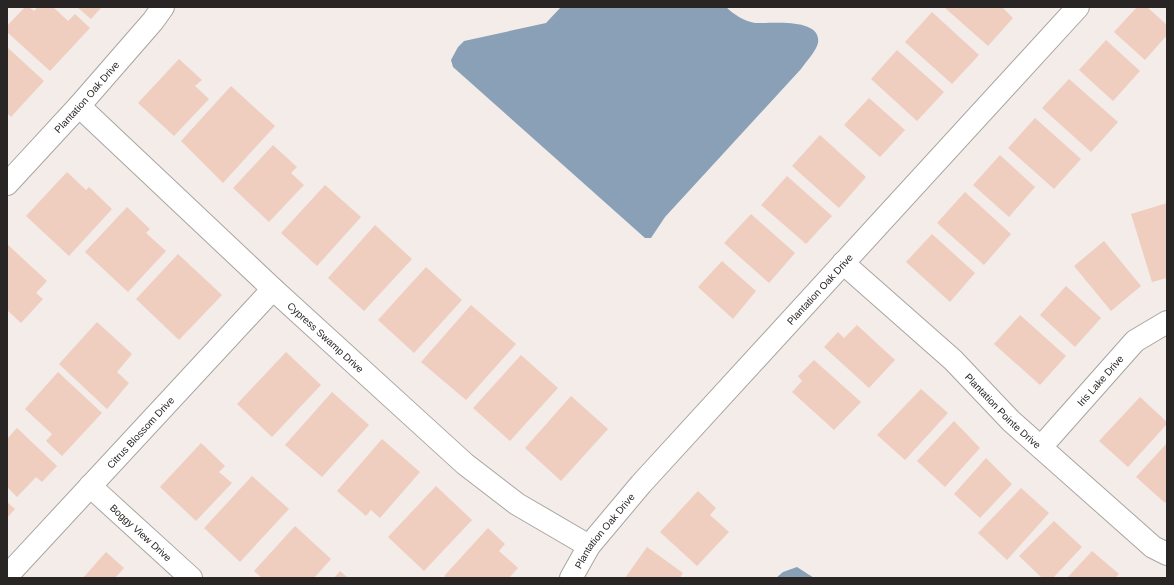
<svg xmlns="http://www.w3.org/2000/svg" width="1174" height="585" font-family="Arial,sans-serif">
<rect width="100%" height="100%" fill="#f3ece9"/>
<!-- water -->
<g fill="#89a0b7">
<path d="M561,7H726C733,14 744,21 755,23C769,24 822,17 818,43C816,51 806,62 801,69L665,217L651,238H645L453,67L451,60L458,47L464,41L546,23Z"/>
<polygon points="797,567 814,578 776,578 783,572"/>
</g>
<!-- building -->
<g fill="#f0cebf">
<polygon points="25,7 29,7 34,11 38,7 53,7 68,21 75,14 90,28 50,71 7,32 7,26"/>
<polygon points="77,7 102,7 91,19"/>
<polygon points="944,7 1002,7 1013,18 988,46"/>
<polygon points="1137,7 1147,7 1167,25 1167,35 1145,60 1114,32"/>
<polygon points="932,12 979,55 952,84 905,42"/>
<polygon points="1106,40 1140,71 1113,101 1079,70"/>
<polygon points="7,47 44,81 11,117 7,113"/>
<polygon points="897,50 944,92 917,121 871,79"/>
<polygon points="179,59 202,80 195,86 209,99 174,136 138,103"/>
<polygon points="1069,79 1118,122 1091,152 1042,108"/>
<polygon points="231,86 275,126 223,183 181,141"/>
<polygon points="869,98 905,130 880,157 844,125"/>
<polygon points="1035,118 1081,159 1054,189 1008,148"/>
<polygon points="820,135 866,177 839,208 792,166"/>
<polygon points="273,145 297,167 291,173 304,185 269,222 233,188"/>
<polygon points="1000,155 1035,187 1009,217 973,185"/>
<polygon points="67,172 86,190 89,187 112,209 69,256 26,216"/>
<polygon points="787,176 832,216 806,244 761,205"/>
<polygon points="325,185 361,217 317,266 281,233"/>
<polygon points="965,192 1011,234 984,265 937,223"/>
<polygon points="1167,203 1167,278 1152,282 1131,214"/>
<polygon points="127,207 150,229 146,233 166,251 128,292 85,252"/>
<polygon points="751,214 795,253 769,283 724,243"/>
<polygon points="375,225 412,259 364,311 328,278"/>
<polygon points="932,234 975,273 950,302 906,262"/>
<polygon points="1104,241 1141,286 1111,311 1074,266"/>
<polygon points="7,244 47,281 36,293 43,299 21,323 7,310"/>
<polygon points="178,254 222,295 179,340 136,299"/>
<polygon points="722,261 756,291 733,319 698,287"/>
<polygon points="426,267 462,300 414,353 378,320"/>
<polygon points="1066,286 1101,318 1075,347 1040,315"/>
<polygon points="471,305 516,344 466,400 421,362"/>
<polygon points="1020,315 1066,356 1040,385 994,344"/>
<polygon points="97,322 132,354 117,372 129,383 107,409 59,364"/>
<polygon points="857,325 895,360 869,388 824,347 838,332 844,338"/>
<polygon points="286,352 321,385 272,437 237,404"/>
<polygon points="521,355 558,388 510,441 473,408"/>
<polygon points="814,360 861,402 834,430 792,392 802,381 798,376"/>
<polygon points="58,372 102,413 62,456 46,441 52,434 25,409"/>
<polygon points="921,389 948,413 905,460 877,435"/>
<polygon points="332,392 369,425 322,477 285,445"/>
<polygon points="571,396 608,429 561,481 525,448"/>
<polygon points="1140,397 1167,422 1167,424 1128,467 1099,441"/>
<polygon points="954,421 980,448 945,487 917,461"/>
<polygon points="17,428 57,466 42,482 36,477 17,497 7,487 7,439"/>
<polygon points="382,439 420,472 380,518 371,510 366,516 337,491"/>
<polygon points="201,443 225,466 219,472 232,483 196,521 160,487"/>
<polygon points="1167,443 1167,500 1165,503 1136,477"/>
<polygon points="986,458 1012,484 980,518 954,494"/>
<polygon points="252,476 289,509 240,562 204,528"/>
<polygon points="436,486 472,520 424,571 388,537"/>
<polygon points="1021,488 1049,513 1007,560 978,533"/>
<polygon points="698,491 716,508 710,515 729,532 697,566 660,532"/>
<polygon points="7,502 15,509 7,518"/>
<polygon points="1054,521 1082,547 1053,578 1042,578 1019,556"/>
<polygon points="295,526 331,559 314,578 262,578 254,571"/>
<polygon points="488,528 505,544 499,551 518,568 509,578 446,578 444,576"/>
<polygon points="647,547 683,573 680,578 625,578"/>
<polygon points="1092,551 1119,574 1115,578 1067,578"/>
<polygon points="106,552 124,568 115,578 83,578"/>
<polygon points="340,571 348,578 334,578"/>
</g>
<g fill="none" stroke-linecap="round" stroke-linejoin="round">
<!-- street casing -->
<g stroke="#aaa4a1" stroke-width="24">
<g id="street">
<path id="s1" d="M79,106L273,289L465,464L517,504L589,546"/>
<path id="s2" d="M7,184L79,106L153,21L163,7"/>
<path id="s3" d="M843,263L953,360L1011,421L1153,547L1167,554"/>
<path id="s4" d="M1041,447L1135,341L1167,322"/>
<path id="s5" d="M90,486L191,578"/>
<path id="s6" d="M7,576L273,289"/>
<path id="s7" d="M571,578L589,546L641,484L1078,7"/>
</g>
</g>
<!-- street -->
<use href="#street" stroke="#fff" stroke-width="22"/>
</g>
<g text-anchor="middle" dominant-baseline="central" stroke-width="3" stroke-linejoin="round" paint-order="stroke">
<!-- street labels -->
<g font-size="10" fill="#282524" stroke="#fff">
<text stroke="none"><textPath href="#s2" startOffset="118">Plantation Oak Drive</textPath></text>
<text stroke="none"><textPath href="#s7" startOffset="382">Plantation Oak Drive</textPath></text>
<text stroke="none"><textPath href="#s1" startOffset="338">Cypress Swamp Drive</textPath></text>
<text stroke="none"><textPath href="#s4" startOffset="89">Iris Lake Drive</textPath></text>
<text stroke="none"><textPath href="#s3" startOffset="218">Plantation Pointe Drive</textPath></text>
<text stroke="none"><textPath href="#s6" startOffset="196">Citrus Blossom Drive</textPath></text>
<text stroke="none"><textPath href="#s7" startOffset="58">Plantation Oak Drive</textPath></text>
<text stroke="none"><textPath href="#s5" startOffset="69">Boggy View Drive</textPath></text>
</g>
</g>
<!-- border -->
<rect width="1174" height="585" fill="none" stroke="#282524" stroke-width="16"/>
</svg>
